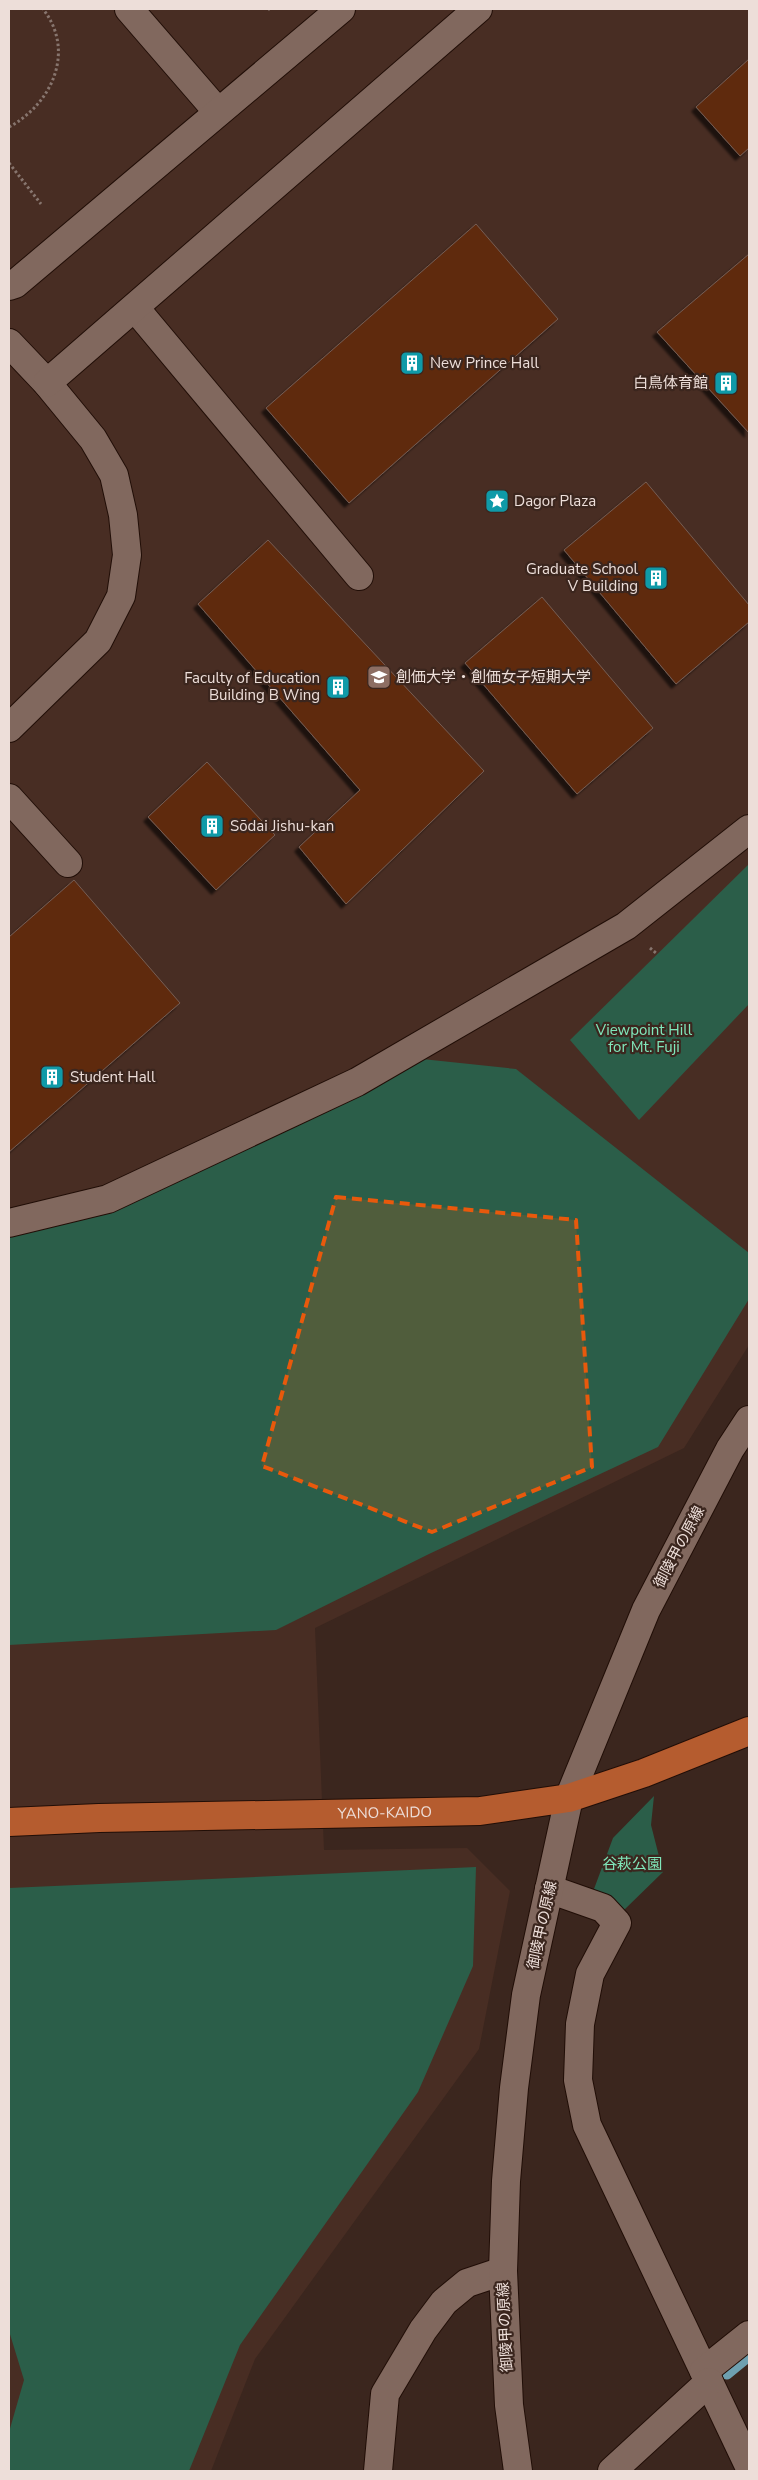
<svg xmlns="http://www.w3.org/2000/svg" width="758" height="2480" font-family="'Nunito Sans','Noto Sans JP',sans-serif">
<defs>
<filter id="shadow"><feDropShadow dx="-4.5" dy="4.5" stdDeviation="1" flood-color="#0009"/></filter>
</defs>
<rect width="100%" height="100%" fill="#3b261e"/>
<!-- built -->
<polygon fill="#482d23" points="9,9 749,9 749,1345 684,1448 315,1628 324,1850 467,1848 510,1891 479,2049 255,2359 211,2471 9,2471"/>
<!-- green -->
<g fill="#2b5e49">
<polygon points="749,864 749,1004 639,1120 570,1040"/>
<polygon points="384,1055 516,1069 749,1253 749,1299 658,1447 429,1554 276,1630 9,1645 9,1235"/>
<polygon points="654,1796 651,1825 663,1872 624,1910 591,1897 613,1838"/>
<polygon points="476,1867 473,1966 418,2092 240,2345 189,2471 9,2471 9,2432 24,2380 9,2331 9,1888"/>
</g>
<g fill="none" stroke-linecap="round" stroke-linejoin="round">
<!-- stream -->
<polyline stroke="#6ea0b0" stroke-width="11" points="727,2374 749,2356"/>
</g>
<!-- building -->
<g fill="#5f2a11" stroke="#765e53" filter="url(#shadow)">
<polygon points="749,59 749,148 740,156 696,107"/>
<polygon points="476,224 558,319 349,503 266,408"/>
<polygon points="749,254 749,433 657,332"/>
<polygon points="646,482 749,605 749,622 676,684 564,550"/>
<polygon points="268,540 484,771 346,904 299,847 360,790 198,604"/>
<polygon points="542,597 653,728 577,794 465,663"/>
<polygon points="207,762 275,835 216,890 148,817"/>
<polygon points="74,880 180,1003 9,1152 9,937"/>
</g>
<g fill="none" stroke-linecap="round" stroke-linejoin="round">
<!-- minor casing -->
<g stroke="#210e07" stroke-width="30">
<g id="minor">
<polyline points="129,9 218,112"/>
<polyline points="9,286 15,284 341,9"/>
<polyline points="135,308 359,576"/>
<polyline points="9,343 47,383 93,439 114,475 123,515 127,555 121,596 98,641 9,728"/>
<polyline points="47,383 478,9"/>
<polyline points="9,798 68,863"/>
<polyline points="9,1223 108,1199 357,1082 626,926 749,829"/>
<polyline points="549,1889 603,1908 617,1923 590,1974 580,2024 578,2080 587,2125 749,2466"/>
<polyline points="704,2371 749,2335"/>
<polyline points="378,2471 385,2394 423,2330 444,2302 467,2283 503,2271"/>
<polyline points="518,2471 509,2405 503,2271 506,2181 514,2088 526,1995 569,1798 646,1610 730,1449 749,1420"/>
<polyline points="612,2471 709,2382"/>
</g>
</g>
<!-- major casing -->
<g stroke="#210e07" stroke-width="30">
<g id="major">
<path id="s1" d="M9,1822L99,1818L480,1811L569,1798L644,1773L749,1731"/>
</g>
</g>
<!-- path -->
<g stroke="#87756e" stroke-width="3" stroke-dasharray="2.5 2.5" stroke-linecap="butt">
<polyline points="269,9 270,10"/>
<path d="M9,127C52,104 76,51 43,9"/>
<polyline points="9,163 41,204"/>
<polyline points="650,948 656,953"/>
</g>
<!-- minor -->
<use href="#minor" stroke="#81685e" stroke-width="28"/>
<!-- major -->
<use href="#major" stroke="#b55c2f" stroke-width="28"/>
</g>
<!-- marked area -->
<path fill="#e8590c" fill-opacity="0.2" stroke="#e8590c" stroke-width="4" stroke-dasharray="10 6" stroke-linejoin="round" d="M336,1197L576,1220L592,1467L432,1532L262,1466Z"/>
<!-- icons -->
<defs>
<g id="building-square" transform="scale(1.25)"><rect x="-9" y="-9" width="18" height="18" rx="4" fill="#0f9aa8" stroke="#3b261e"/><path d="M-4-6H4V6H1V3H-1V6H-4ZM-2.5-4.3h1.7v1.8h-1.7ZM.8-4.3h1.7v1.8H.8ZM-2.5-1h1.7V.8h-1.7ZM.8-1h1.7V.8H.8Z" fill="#fff"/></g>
<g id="sight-square" transform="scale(1.25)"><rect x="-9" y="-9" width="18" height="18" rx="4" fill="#0f9aa8" stroke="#3b261e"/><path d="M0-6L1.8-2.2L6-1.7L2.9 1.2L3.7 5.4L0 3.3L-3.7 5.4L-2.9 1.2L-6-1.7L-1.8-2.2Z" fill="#fff"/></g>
<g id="university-square" transform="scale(1.25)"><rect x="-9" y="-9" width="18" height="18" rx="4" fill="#8d6e63" stroke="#3b261e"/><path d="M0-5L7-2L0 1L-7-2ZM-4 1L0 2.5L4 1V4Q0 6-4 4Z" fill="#fff"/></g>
</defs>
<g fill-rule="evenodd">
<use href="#building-square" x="412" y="363"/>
<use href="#building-square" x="726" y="383"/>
<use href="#sight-square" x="497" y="501"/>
<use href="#building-square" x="656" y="578"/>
<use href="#university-square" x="379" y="677"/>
<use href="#building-square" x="338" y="687"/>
<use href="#building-square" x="212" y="826"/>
<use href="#building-square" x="52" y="1077"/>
</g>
<g text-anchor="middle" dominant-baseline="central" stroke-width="4.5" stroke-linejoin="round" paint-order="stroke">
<!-- poi labels -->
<g font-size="15" fill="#edded9" stroke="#3b261e" text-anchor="start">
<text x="430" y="363">New Prince Hall</text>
<text x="708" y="383" text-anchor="end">白鳥体育館</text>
<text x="514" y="501">Dagor Plaza</text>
<text x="638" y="569" text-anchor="end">Graduate School<tspan x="638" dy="17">V Building</tspan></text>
<text x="396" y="677">創価大学・創価女子短期大学</text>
<text x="320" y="678" text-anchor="end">Faculty of Education<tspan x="320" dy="17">Building B Wing</tspan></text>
<text x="230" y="826">Sōdai Jishu-kan</text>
<text x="70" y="1077">Student Hall</text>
</g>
<!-- park labels -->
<g font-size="15" fill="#80e7bb" stroke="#3b261e">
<text x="644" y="1030">Viewpoint Hill<tspan x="644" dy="17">for Mt. Fuji</tspan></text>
<text x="632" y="1864">谷萩公園</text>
</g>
<!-- street labels -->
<g font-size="15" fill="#edded9" stroke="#3b261e">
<text transform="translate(679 1547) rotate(-62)">御陵甲の原線</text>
<text stroke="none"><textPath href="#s1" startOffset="376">YANO-KAIDO</textPath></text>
<text transform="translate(542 1925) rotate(-78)">御陵甲の原線</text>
<text transform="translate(505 2327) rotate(-93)">御陵甲の原線</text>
</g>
</g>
<!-- border -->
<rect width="758" height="2480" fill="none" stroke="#edded9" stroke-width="20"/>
</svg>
